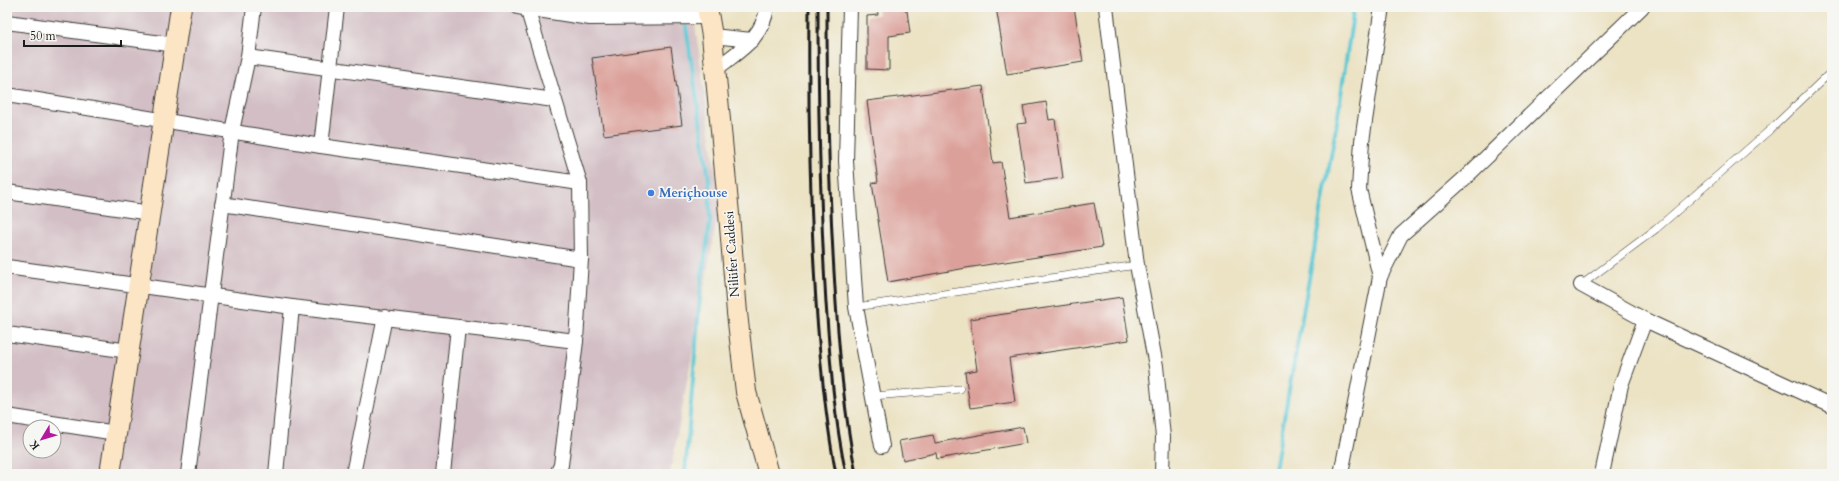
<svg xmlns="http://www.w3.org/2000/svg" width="1839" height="481" font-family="Cardo,serif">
<rect width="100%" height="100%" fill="#f6f6f2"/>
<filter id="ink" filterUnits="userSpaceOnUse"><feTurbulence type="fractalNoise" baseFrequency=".025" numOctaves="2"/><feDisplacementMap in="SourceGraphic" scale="8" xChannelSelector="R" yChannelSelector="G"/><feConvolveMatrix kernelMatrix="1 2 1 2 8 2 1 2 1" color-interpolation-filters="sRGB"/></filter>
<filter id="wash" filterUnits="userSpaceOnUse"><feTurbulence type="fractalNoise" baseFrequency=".012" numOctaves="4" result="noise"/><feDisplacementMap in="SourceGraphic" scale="16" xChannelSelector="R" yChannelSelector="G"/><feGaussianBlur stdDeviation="0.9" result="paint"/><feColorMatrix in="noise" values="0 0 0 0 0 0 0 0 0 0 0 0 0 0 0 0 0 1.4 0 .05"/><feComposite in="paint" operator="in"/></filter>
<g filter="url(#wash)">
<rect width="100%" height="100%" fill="#ece3c5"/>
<!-- industrial -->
<path fill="#d2bec4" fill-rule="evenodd" d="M7,7H592L591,18L695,25L720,203L670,474H7ZM30,427H54V451H30Z"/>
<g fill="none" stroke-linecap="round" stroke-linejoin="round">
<!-- stream -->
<g stroke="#5bc7d4" stroke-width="4">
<polyline points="685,474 701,284 710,222 709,180 686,27"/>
<polyline points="1274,474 1336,128 1354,7"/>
</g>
</g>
<g id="blocks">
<!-- building -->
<g fill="#dca09a">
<polygon points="877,7 904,7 905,11 907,11 910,33 889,36 889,70 867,69 867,16 878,15"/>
<polygon points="996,7 1074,7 1083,62 1007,74"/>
<polygon points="671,47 682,125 604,135 592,58"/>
<polygon points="983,86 993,163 1001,162 1010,217 1094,203 1102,247 966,268 888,282 872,183 878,182 867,101"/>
<polygon points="1046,102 1049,120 1055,119 1063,178 1026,183 1017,124 1026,123 1023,106"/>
<polygon points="1122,297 1129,340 1009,358 1015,402 970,408 965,372 977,370 970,319"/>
<polygon points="1023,427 1026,443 937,459 936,453 903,460 899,441 933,435 935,443"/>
</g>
</g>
</g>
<g filter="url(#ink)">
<use href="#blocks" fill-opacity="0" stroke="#3b3a35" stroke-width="1"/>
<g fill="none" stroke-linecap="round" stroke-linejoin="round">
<!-- lane casing -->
<g stroke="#3b3a35" stroke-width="8">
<g id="lane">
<polyline points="1581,285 1656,229 1772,128 1832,71"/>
<polyline points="856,307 1137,265"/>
<polyline points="873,396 960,389"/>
</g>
</g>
<!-- street casing -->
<g stroke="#3b3a35" stroke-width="16">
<g id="street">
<polyline points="518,7 590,18 709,17"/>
<polyline points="850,7 846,161 856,307 882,446"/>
<polyline points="1106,7 1137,265 1156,366 1163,437 1162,474"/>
<polyline points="527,8 580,183 581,259 576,341 561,465 557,474"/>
<polyline points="7,22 176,45"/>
<polyline points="712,36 752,40"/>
<polyline points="248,57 554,100"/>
<path d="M715,70C738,51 763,39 767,7"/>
<polyline points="7,95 321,146 580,183"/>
<polyline points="321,146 337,7"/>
<polyline points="7,192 150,213"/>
<polyline points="222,204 581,259"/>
<polyline points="7,267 292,307 576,341"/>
<polyline points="1380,277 1359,189 1362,141 1382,7"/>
<polyline points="1581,285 1645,320 1832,406"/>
<polyline points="7,334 129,351"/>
<polyline points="7,416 116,433"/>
<polyline points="188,474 232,131 248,57 254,7"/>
<polyline points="276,474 292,307"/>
<polyline points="353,474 385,317"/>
<polyline points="443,474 458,327"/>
<polyline points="1341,474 1380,277 1401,235 1466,177 1642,7"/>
<polyline points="1602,474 1621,385 1645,320"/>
</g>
</g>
<!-- secondary casing -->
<g stroke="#3b3a35" stroke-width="22">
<g id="secondary">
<polyline points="707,7 712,36 729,214 737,313 746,392 769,474"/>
<polyline points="110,474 181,7"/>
</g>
</g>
<!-- lane -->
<use href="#lane" stroke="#fff" stroke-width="7"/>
<!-- street -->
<use href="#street" stroke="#fff" stroke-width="14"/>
<!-- secondary -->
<use href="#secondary" stroke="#fce5c4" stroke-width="20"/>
<!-- rail -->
<g stroke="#1c1c1c" stroke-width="3">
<path d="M809,7C808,111 810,214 817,318C821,370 826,423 836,474"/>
<path d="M818,7C818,106 820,204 826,303C830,360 834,418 846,474"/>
<path d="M827,7C827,101 829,194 835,288C839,350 844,413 856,474"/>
</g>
</g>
</g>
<!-- markers -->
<circle fill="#3f7fe0" stroke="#f6f6f2" stroke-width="1.5" cx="651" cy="193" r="4"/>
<g text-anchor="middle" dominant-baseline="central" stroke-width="3.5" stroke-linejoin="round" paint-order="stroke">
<!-- shop labels -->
<g font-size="13" font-weight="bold" fill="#366cbe" stroke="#f6f6f2" text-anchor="start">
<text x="659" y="193">Meriçhouse</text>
</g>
<!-- street labels -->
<g font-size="13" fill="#1c1c1c" stroke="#f6f6f2">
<text transform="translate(732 254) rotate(-94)">Nilüfer Caddesi</text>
</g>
</g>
<!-- margin -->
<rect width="1839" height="481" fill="none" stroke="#f6f6f2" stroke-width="24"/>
<!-- north arrow -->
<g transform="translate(42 439) rotate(232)"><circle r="19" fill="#f6f6f2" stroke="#9f9f9c"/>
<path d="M0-3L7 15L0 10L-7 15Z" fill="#b5179e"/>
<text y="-6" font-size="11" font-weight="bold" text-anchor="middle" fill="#1c1c1c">K</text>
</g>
<!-- scale -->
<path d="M24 40v6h97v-6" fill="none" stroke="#1c1c1c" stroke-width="2"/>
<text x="30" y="40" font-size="12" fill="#1c1c1c" stroke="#f6f6f2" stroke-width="3" paint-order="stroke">50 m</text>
</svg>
